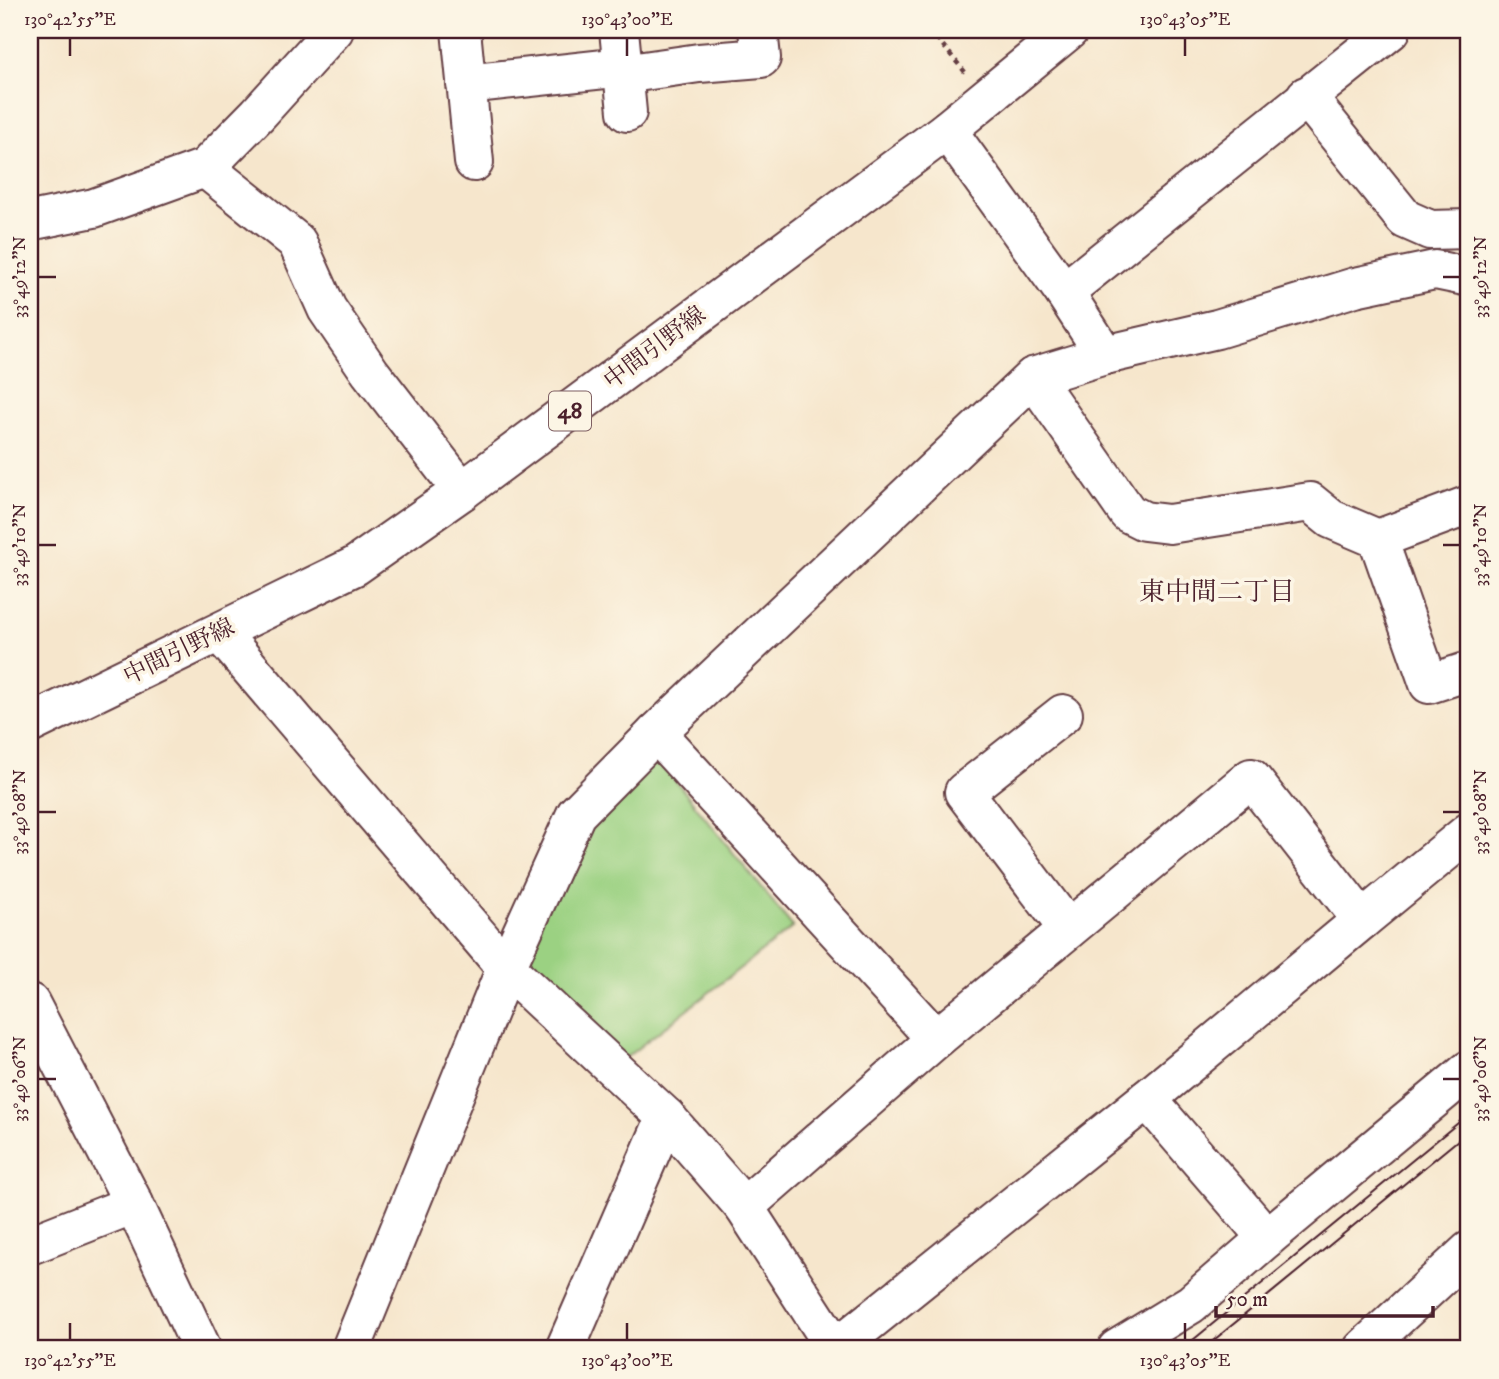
<svg xmlns="http://www.w3.org/2000/svg" width="1499" height="1379" font-family="'IM FELL DW Pica','Noto Serif JP',serif">
<rect width="100%" height="100%" fill="#fcf5e5"/>
<filter id="ink" filterUnits="userSpaceOnUse"><feTurbulence type="fractalNoise" baseFrequency=".0143" numOctaves="2"/><feDisplacementMap in="SourceGraphic" scale="14" xChannelSelector="R" yChannelSelector="G"/><feConvolveMatrix kernelMatrix="1 2 1 2 8 2 1 2 1" color-interpolation-filters="sRGB"/></filter>
<filter id="wash" filterUnits="userSpaceOnUse"><feTurbulence type="fractalNoise" baseFrequency=".00686" numOctaves="4" result="noise"/><feDisplacementMap in="SourceGraphic" scale="28" xChannelSelector="R" yChannelSelector="G"/><feGaussianBlur stdDeviation="1.57" result="paint"/><feColorMatrix in="noise" values="0 0 0 0 0 0 0 0 0 0 0 0 0 0 0 0 0 1.4 0 .05"/><feComposite in="paint" operator="in"/></filter>
<g filter="url(#wash)">
<rect width="100%" height="100%" fill="#f6e6cc"/>
<!-- green -->
<polygon fill="#9bd182" stroke="#727856" stroke-width="2" points="659,760 793,927 615,1066 526,954 581,823"/>
</g>
<g filter="url(#ink)">
<g fill="none" stroke-linecap="round" stroke-linejoin="round">
<!-- minor casing -->
<g stroke="#643d43" stroke-width="42">
<g id="minor">
<polyline points="461,30 474,162"/>
<polyline points="619,30 627,112"/>
<polyline points="623,74 699,63 761,58 758,30"/>
<polyline points="466,84 623,67"/>
<polyline points="1306,96 1405,219 1430,230 1469,229"/>
<polyline points="947,130 1064,292 1105,355"/>
<polyline points="205,168 297,242 327,309 370,372 462,491"/>
<polyline points="30,221 94,208 205,168 258,114 334,30"/>
<polyline points="1064,292 1391,30"/>
<polyline points="1033,377 1128,513 1144,521 1169,524 1310,502 1331,519 1378,539 1469,505"/>
<polyline points="1378,539 1429,684 1469,671"/>
<polyline points="220,633 506,968 666,1117 744,1207 836,1349"/>
<polyline points="1063,714 964,792 1068,929"/>
<polyline points="656,733 936,1039"/>
<polyline points="30,1003 134,1204 202,1349"/>
<polyline points="1147,1099 1267,1238"/>
<polyline points="744,1207 936,1039 1251,778 1362,920 1469,832"/>
<polyline points="30,1245 134,1204"/>
<polyline points="351,1349 506,968 576,814 656,733 1033,377 1105,355 1217,329 1355,287 1435,270 1469,277"/>
<polyline points="565,1349 666,1117"/>
<polyline points="835,1349 1147,1099 1362,920"/>
<polyline points="1117,1349 1191,1304 1267,1238 1469,1070"/>
<polyline points="1363,1349 1469,1251"/>
</g>
</g>
<!-- major casing -->
<g stroke="#643d43" stroke-width="42">
<polyline id="major" points="30,724 355,566 462,491 947,130 1069,30"/>
</g>
<!-- path -->
<polyline stroke="#643d43" stroke-width="4.5" stroke-dasharray="5 5" stroke-linecap="butt" points="930,30 965,72"/>
<!-- minor -->
<use href="#minor" stroke="#fff" stroke-width="38"/>
<!-- major -->
<use href="#major" stroke="#fff" stroke-width="38"/>
<!-- tram -->
<g stroke="#4a1f2b" stroke-width="2">
<polyline points="1182,1349 1469,1114"/>
<polyline points="1203,1349 1469,1131"/>
</g>
</g>
</g>
<!-- ticks -->
<path fill="none" stroke="#4a1f2b" stroke-width="2.5" d="M70,38V56M627,38V56M1185,38V56M38,277H56M1443,277H1460M38,545H56M1443,545H1460M38,812H56M1443,812H1460M38,1079H56M1443,1079H1460M70,1323V1340M627,1323V1340M1185,1323V1340"/>
<g text-anchor="middle" dominant-baseline="central" stroke-width="7" stroke-linejoin="round" paint-order="stroke">
<!-- shield labels -->
<rect fill="#fcf5e5" stroke="#7f5f63" stroke-width="2" x="549" y="391.5" width="42" height="39" rx="5"/>
<g font-size="23" font-weight="bold" fill="#4a1f2b">
<text x="570" y="411">48</text>
</g>
<!-- street labels -->
<g font-size="24" fill="#4a1f2b" stroke="#fcf5e5">
<text transform="translate(655 348) rotate(-37)">中間引野線</text>
<text transform="translate(179 652) rotate(-26)">中間引野線</text>
</g>
<!-- neighbourhood labels -->
<g font-size="26" fill="#4a1f2b" stroke="#fcf5e5">
<text x="1217" y="592">東中間二丁目</text>
</g>
</g>
<!-- margin -->
<rect width="1499" height="1379" fill="none" stroke="#fcf5e5" stroke-width="77"/>
<!-- scale -->
<path d="M1216 1306v10h217v-10" fill="none" stroke="#4a1f2b" stroke-width="3.5"/>
<text x="1226" y="1306" font-size="21" fill="#4a1f2b" stroke="#fcf5e5" stroke-width="5" paint-order="stroke">50 m</text>
<rect x="38" y="38" width="1422" height="1302" fill="none" stroke="#4a1f2b" stroke-width="2.5"/>
<g font-size="18" text-anchor="middle" fill="#4a1f2b">
<text x="70" y="25">130°42'55"E</text>
<text x="627" y="25">130°43'00"E</text>
<text x="1185" y="25">130°43'05"E</text>
<text transform="translate(19 277) rotate(-90)" y="6">33°49'12"N</text>
<text transform="translate(1480 277) rotate(-90)" y="6">33°49'12"N</text>
<text transform="translate(19 545) rotate(-90)" y="6">33°49'10"N</text>
<text transform="translate(1480 545) rotate(-90)" y="6">33°49'10"N</text>
<text transform="translate(19 812) rotate(-90)" y="6">33°49'08"N</text>
<text transform="translate(1480 812) rotate(-90)" y="6">33°49'08"N</text>
<text transform="translate(19 1079) rotate(-90)" y="6">33°49'06"N</text>
<text transform="translate(1480 1079) rotate(-90)" y="6">33°49'06"N</text>
<text x="70" y="1366">130°42'55"E</text>
<text x="627" y="1366">130°43'00"E</text>
<text x="1185" y="1366">130°43'05"E</text>
</g>
</svg>
